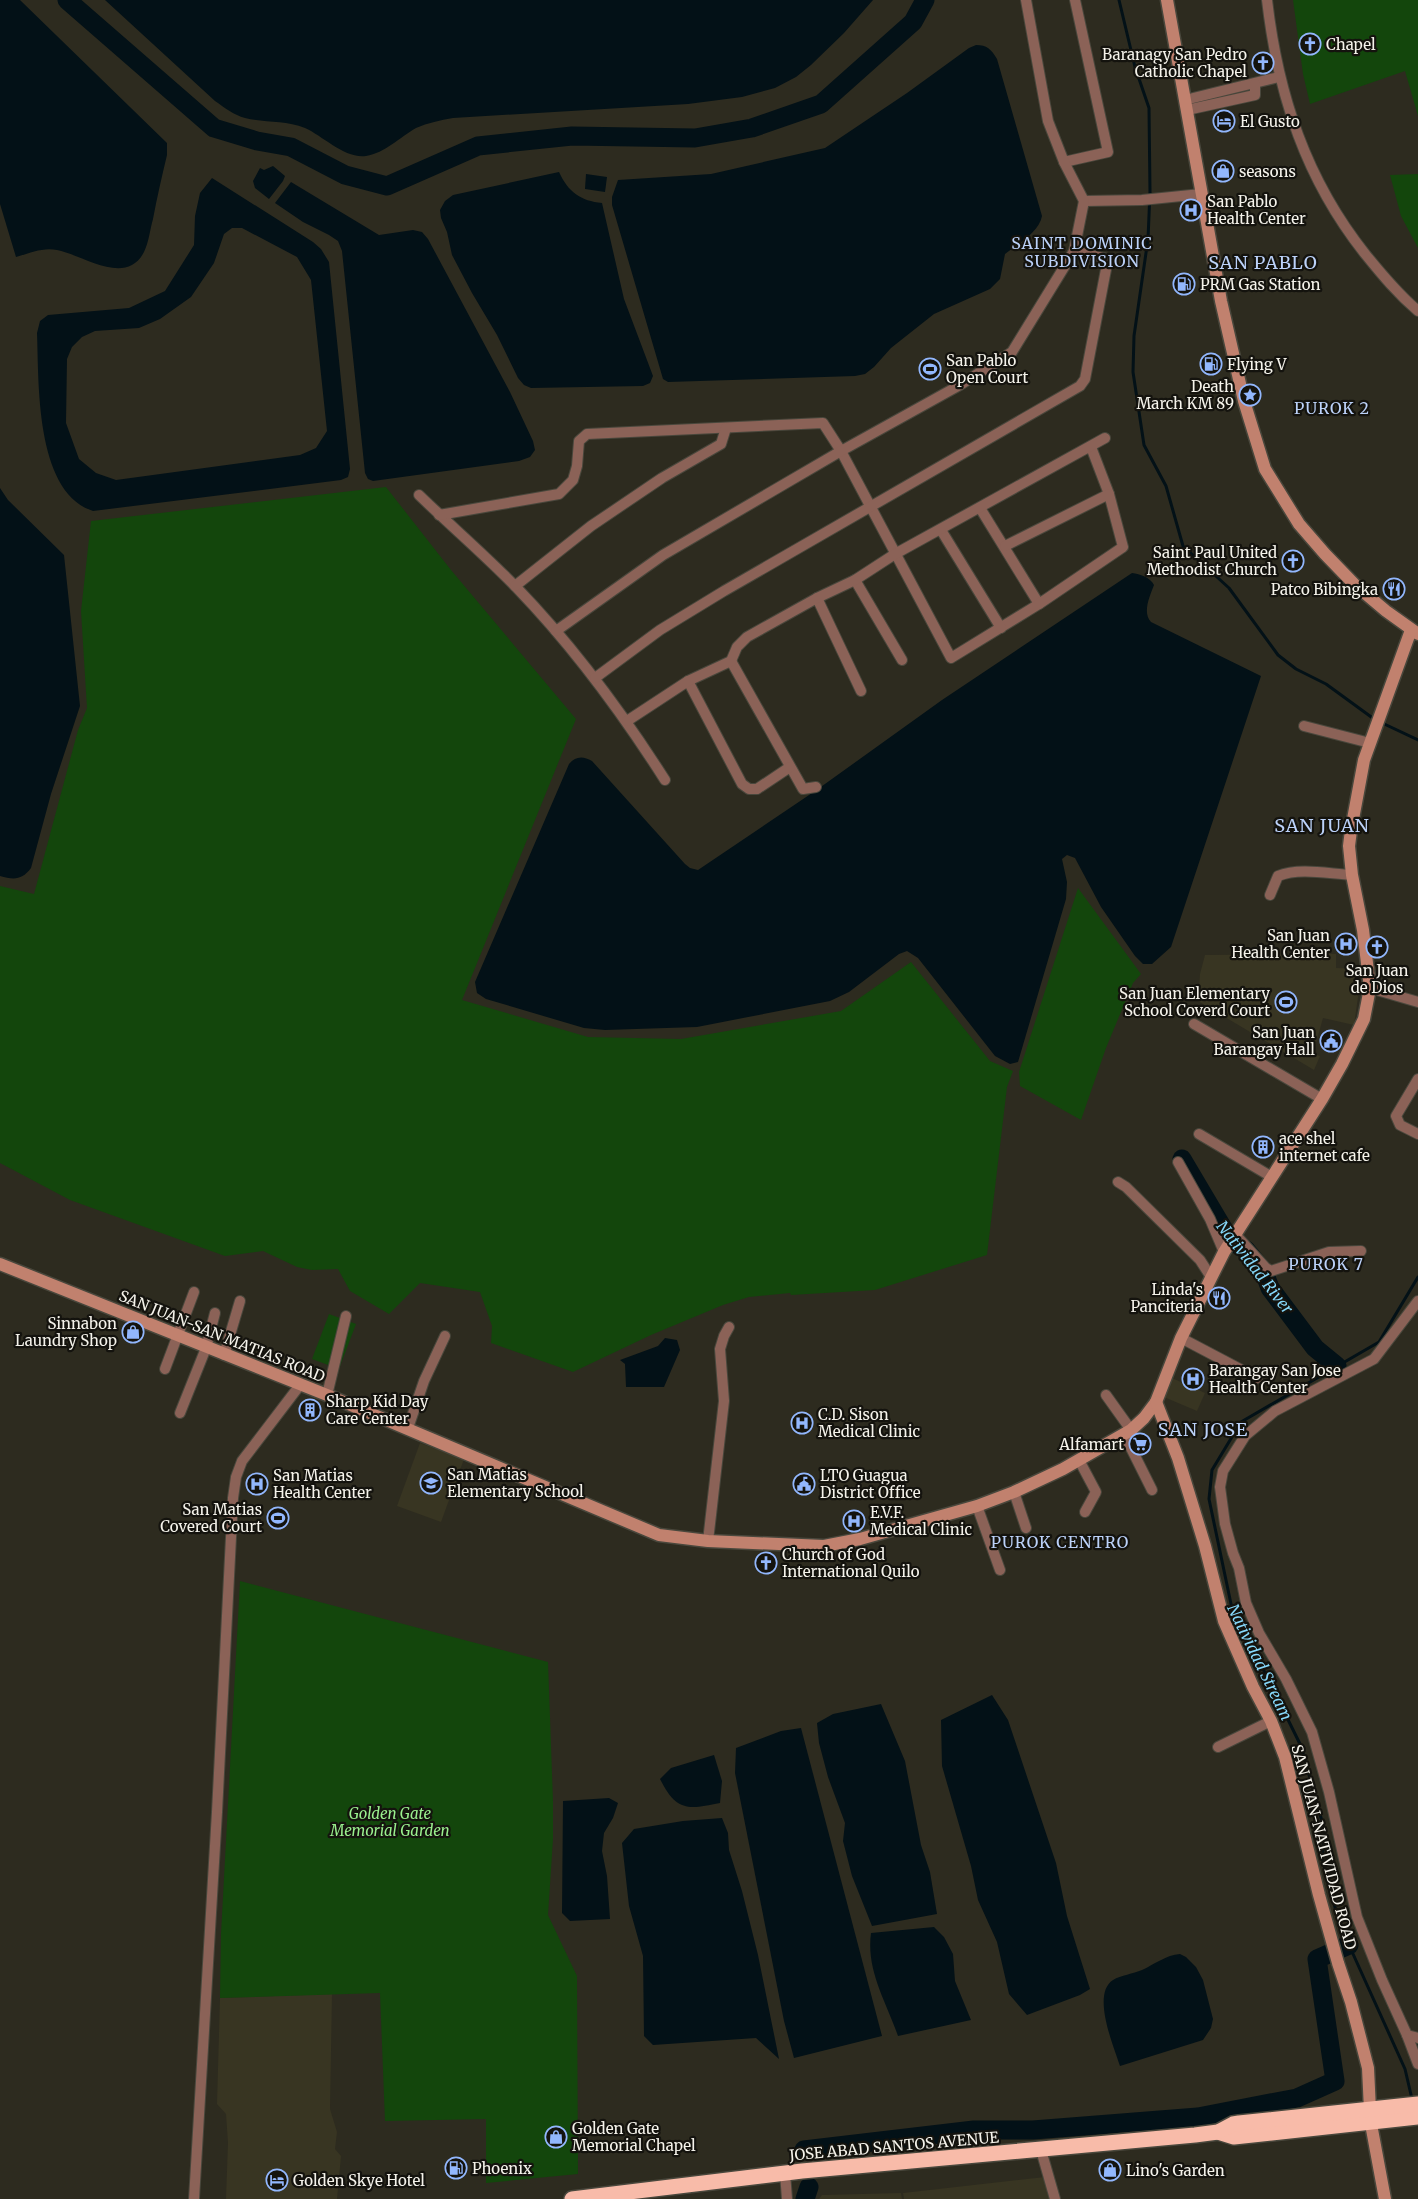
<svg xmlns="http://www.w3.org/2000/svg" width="1418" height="2199" font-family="Merriweather,serif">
<rect width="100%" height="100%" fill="#2d2b1f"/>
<!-- built -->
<g fill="#383522">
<polygon points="1336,954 1336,968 1362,969 1354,1025 1323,1018 1313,1054 1320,1056 1314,1070 1198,1001 1200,974 1205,955"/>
<polygon points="1172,1378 1205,1393 1197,1411 1164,1397"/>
<polygon points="420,1443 464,1459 441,1522 397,1506"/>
<polygon points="332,1994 330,2109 337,2132 335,2149 341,2156 337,2199 226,2199 228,2143 226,2114 217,2104 220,1998"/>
<polygon points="1045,2177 1051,2199 904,2199 903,2193"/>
<polygon points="901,2193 902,2199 819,2199 822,2195"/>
</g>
<!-- green -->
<g fill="#13460c">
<polygon points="1293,0 1418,0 1418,116 1405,71 1310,104 1303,74"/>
<polygon points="1418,174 1418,248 1401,216 1390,175"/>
<polygon points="386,487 451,570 576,719 462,1000 588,1037 681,1039 841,1011 911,962 990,1061 1013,1071 1007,1087 987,1255 875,1290 791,1295 790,1293 749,1297 723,1305 651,1335 573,1372 491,1343 492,1326 480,1292 420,1283 389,1314 350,1291 338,1269 312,1270 297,1267 263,1251 225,1256 70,1200 0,1163 0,886 34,894 78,730 87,708 81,611 91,521"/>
<polygon points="1078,888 1141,974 1133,983 1106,1048 1081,1120 1020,1086 1019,1072"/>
<polygon points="329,1314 356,1324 339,1369 312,1359"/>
<polygon points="240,1581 548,1662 553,1801 553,1839 548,1915 577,1976 578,2174 486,2183 486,2119 385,2121 380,1993 220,1998 221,1934"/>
</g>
<!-- water -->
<g fill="#031117" fill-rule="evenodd">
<path d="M0,0H20L167,143V155C162,176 157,197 153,219C150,229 149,242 144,252C126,287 83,255 57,250C43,247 30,253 16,257L0,204Z"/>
<path d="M105,0H873L844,33L811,65L796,77L775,88L742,97L688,104L453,118C440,120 428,123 416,128C400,137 385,153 366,156C345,159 323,136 305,128C285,120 265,123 245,118C234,115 225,108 215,101Z"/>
<path d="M976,45C987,45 991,49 997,59L1042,216C1039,233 1017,244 1005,254L1000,279L990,289L934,314L891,348L874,367L865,374L855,376L668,382L663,379L612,205V197L618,180L711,174L825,148L907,93L969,48Z"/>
<polygon points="273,166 285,176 283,181 269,199 255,188 253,181 260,168 264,170"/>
<path d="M559,172C568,192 581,201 602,203L624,299L653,376L650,383L643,386L531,388L524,385L518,378L497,335L472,293L452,255L447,232L441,218L440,210L445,201L453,195Z"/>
<polygon points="586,174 607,177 605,192 585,189"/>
<path d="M212,178L313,242L321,249L329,262L350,469L348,477L341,480L93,511C35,492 39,383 37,333L40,321L48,315L129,308L165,291L194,245L195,216L200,193ZM232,228H242L297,257L311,280L327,431L316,448L300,455L116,480L96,473L79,459L66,423L67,359L72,347L82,337L95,331L139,328L160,319L191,297L214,263L224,234Z"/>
<polygon points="291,182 379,235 413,230 422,232 428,239 510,392 533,441 535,450 530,457 519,461 373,481 368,479 365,473 342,251 338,241 329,235 303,222 275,203"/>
<path d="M0,488L8,500L64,555L80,706L51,794L31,868C22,880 14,880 0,876Z"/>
<path d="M1132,573C1140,574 1150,577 1154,585C1150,596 1142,612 1151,622L1261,676L1171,947L1152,964H1143L1135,956L1101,907L1075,858L1067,855L1062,859L1067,882L1066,899L1018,1062L1010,1064L995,1056L918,958L907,951L899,954L849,992L830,1001L697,1027L605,1030L584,1028L486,999L477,993L475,982L569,764C576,756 583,756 592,761L685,864L690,868L698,870L818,789L942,700Z"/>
<polygon points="665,1338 677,1340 680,1350 664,1387 626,1387 625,1364 620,1360 658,1346"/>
<polygon points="992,1695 1008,1720 1056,1863 1067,1916 1090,1989 1080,1995 1027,2015 1009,1994 997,1942 978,1900 971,1866 942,1766 941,1720"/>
<polygon points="881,1704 905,1761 921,1845 930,1872 937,1914 872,1926 852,1876 843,1841 845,1823 828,1777 819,1743 817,1723 833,1714"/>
<polygon points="801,1728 882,2036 794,2058 784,2021 735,1773 736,1748 781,1731"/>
<path d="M714,1755L722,1781L720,1803C687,1810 676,1811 660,1779L671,1768Z"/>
<polygon points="609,1798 618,1803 613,1818 604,1833 602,1851 607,1876 610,1919 570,1921 562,1913 563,1801"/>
<polygon points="722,1818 728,1833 729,1850 742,1891 758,1955 779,2059 756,2038 653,2045 644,2036 643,1956 629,1906 622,1843 634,1829 683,1821"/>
<path d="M934,1927L944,1937L953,1954L955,1981L971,2020L898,2036C886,2001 866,1971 871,1933Z"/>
<path d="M1180,1954L1186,1957L1196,1967L1203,1980L1213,2019L1211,2028L1203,2040L1120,2066C1114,2047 1091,1994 1113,1980C1121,1975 1133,1974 1142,1970C1155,1964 1166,1955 1180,1954Z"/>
</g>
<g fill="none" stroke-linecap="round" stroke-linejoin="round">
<!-- stream -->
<g stroke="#031117" stroke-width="3">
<polyline points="1119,0 1135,67 1149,108 1150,192 1148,239 1134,336 1133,372 1144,445 1166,486 1183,546 1229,588 1278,655 1296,669 1326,684 1374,719"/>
<polyline points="1380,722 1418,740"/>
<polyline points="1412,2099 1405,2069 1349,1945 1336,1911 1322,1857 1325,1832 1301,1746 1231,1604 1209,1499 1212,1470 1241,1422 1379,1342 1418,1277"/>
</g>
<!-- river -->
<g stroke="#031117" stroke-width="19">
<polyline points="67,0 214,128 257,141 291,147 345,175 387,186 478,146 572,136 695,138 752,128 821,104 913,22 925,0"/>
<polyline points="1182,1159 1230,1240 1246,1250 1264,1272 1270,1288 1315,1348 1337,1366"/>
<polyline points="804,2150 974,2130 1033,2130 1198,2117 1297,2098 1335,2081 1317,1959 1349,1945"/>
<polyline points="805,2199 809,2187"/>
</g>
<!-- street casing -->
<g stroke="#49473c" stroke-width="12">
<g id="street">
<path d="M1267,0C1278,95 1306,180 1366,255C1383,276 1398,294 1418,311"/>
<polyline points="1185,100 1279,77"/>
<polyline points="1187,110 1255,95 1255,84"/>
<polyline points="1064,162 1108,152 1075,0"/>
<polyline points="1084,201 1142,200 1201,194"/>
<polyline points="1091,447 1109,494"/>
<path d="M419,495C451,526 485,555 516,587C573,646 621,711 665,780"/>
<polyline points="980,508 1039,604"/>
<polyline points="439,515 559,494 573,480 577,466 579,441 587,434 823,423 841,451 951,658 1039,604 1123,547 1109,494 1005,546"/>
<polyline points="941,530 1001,628"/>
<polyline points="855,580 902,660"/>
<polyline points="515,586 591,526 662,478 721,444 726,428"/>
<polyline points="817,598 861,691"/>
<polyline points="556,631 663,555 841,451 960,385 1012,352 1074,251 1084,201 1064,162 1048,121 1026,0"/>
<polyline points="731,661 803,789 816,787"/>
<polyline points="595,678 660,630 724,591 1080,386 1085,379 1108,259 1074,251"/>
<polyline points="688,681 742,784 749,789 757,789 790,767"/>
<polyline points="627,721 688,681 731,661 737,647 747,637 817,598 855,580 895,554 1105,438"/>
<polyline points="1304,726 1370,743"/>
<path d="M1270,895L1278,876C1300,867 1329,874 1352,875"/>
<polyline points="1370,988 1418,1002"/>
<polyline points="1194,1024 1322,1099"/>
<polyline points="1418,1079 1396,1116 1400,1125 1418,1134"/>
<polyline points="1199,1134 1272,1177"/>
<polyline points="1178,1162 1210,1219 1224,1252"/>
<polyline points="1118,1182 1126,1187 1200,1260 1211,1277"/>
<polyline points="1235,1234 1266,1268 1271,1271 1329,1252 1361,1251"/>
<polyline points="1418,1301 1374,1359 1275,1411 1245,1436 1223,1471 1220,1487 1225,1524 1233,1553 1239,1568 1246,1603 1259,1633 1286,1679 1312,1732 1329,1792 1357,1917 1382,1980 1407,2035 1418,2038"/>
<polyline points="1181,1338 1257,1378"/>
<polyline points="224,1355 240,1301"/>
<polyline points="165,1369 194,1292"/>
<polyline points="327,1395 346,1316"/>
<polyline points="1106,1395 1131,1430"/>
<polyline points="180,1413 206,1348 215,1313"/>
<polyline points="408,1428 424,1381 445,1336"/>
<polyline points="1124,1434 1152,1490"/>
<polyline points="1079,1460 1096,1492 1085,1512"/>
<polyline points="1014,1492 1026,1528"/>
<polyline points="977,1506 1000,1570"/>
<polyline points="708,1541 724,1401 720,1349 724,1336 729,1327"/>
<polyline points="1218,1747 1271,1721"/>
<polyline points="1407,2035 1418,2064"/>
<polyline points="1041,2150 1055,2199"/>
<polyline points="785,2173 787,2199"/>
<polyline points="194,2199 217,1812 233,1498 236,1477 242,1461 300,1385"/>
</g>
</g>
<!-- secondary casing -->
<g stroke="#49473c" stroke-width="15">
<g id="secondary">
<polyline points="1167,0 1221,301 1244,401 1265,469 1299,524 1325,554 1354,584 1386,611 1418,634"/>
<polyline points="0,1264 327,1395 659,1535 708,1541 824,1546 860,1539 977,1506 1014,1492 1063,1469 1131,1430 1144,1418 1156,1402 1181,1338 1224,1252 1322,1099 1342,1064 1364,1019 1370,988 1363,930 1352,875 1349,846 1351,830 1364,760 1411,630"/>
<polyline points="1156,1402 1178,1458 1205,1546 1224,1621 1253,1687 1271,1721 1285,1757 1319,1895 1338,1963 1351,2002 1368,2068 1370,2110"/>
<polyline points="1371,2124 1385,2199"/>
</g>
</g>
<!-- highway casing -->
<g stroke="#49473c" stroke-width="18">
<g id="highway">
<polyline points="1218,2132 1234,2137 1418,2117"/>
<polyline points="572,2199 802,2171 1195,2135 1218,2132 1233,2124 1239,2123 1418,2104"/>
</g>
</g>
<!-- street -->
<use href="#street" stroke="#8b6257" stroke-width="10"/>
<!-- secondary -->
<use href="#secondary" stroke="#c1816e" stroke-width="12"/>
<!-- highway -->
<use href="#highway" stroke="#f8bba9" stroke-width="15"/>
</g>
<!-- icons -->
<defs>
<g id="church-ring" transform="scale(1.125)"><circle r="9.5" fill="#14130e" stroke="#92b7fd" stroke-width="1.5"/><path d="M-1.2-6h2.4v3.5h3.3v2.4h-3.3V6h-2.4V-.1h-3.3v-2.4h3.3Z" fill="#92b7fd"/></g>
<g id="hotel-ring" transform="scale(1.125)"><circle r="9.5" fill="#14130e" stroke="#92b7fd" stroke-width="1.5"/><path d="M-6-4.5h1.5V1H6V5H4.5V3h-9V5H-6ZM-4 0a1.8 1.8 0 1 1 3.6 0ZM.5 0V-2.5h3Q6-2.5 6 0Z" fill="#92b7fd"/></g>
<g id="shop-ring" transform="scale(1.125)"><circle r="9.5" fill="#14130e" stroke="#92b7fd" stroke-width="1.5"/><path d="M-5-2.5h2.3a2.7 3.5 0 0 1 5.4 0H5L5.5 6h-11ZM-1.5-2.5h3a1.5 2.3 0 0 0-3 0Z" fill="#92b7fd"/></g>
<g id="hospital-ring" transform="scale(1.125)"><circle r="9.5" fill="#14130e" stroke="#92b7fd" stroke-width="1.5"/><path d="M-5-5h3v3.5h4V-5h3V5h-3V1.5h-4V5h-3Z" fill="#92b7fd"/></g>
<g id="fuel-ring" transform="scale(1.125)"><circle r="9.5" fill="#14130e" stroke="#92b7fd" stroke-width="1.5"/><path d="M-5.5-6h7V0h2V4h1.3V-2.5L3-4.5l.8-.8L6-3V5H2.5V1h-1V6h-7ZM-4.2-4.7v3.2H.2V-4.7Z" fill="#92b7fd"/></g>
<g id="stadium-ring" transform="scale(1.125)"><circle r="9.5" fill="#14130e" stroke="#92b7fd" stroke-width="1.5"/><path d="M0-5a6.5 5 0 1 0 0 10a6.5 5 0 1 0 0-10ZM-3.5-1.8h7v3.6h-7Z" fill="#92b7fd"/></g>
<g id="sight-ring" transform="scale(1.125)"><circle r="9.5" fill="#14130e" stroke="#92b7fd" stroke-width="1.5"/><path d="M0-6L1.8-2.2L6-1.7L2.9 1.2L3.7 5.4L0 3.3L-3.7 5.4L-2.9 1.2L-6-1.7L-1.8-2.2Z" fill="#92b7fd"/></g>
<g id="restaurant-ring" transform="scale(1.125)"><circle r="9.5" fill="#14130e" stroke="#92b7fd" stroke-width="1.5"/><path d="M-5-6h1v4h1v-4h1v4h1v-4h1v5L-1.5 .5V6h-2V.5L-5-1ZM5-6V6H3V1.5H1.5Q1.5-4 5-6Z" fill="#92b7fd"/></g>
<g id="civic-ring" transform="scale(1.125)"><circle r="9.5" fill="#14130e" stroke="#92b7fd" stroke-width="1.5"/><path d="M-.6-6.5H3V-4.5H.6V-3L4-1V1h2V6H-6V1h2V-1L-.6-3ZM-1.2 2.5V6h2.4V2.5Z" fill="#92b7fd"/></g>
<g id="building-ring" transform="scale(1.125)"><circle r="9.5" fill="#14130e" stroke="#92b7fd" stroke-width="1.5"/><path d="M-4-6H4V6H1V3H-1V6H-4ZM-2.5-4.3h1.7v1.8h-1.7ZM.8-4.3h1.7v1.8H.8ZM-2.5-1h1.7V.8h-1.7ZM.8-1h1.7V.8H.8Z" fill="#92b7fd"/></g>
<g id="supermarket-ring" transform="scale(1.125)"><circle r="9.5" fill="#14130e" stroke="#92b7fd" stroke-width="1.5"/><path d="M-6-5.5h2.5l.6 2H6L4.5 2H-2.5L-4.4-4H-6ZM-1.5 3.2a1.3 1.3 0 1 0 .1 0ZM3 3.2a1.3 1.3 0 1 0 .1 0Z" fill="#92b7fd"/></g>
<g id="school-ring" transform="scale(1.125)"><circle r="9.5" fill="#14130e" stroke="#92b7fd" stroke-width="1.5"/><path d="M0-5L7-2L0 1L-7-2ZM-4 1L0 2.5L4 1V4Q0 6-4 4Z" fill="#92b7fd"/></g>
</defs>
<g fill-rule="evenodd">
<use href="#church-ring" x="1310" y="44"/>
<use href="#church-ring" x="1263" y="63"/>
<use href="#hotel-ring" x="1224" y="121"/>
<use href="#shop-ring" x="1223" y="171"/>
<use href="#hospital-ring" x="1191" y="210"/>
<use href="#fuel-ring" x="1184" y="284"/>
<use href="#fuel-ring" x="1211" y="364"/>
<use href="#stadium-ring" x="930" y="369"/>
<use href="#sight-ring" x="1250" y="395"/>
<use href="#church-ring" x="1293" y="561"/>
<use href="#restaurant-ring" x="1394" y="589"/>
<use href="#hospital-ring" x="1346" y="944"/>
<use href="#church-ring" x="1377" y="947"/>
<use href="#stadium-ring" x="1286" y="1002"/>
<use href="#civic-ring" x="1331" y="1041"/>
<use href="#building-ring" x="1263" y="1147"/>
<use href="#restaurant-ring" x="1219" y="1298"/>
<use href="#shop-ring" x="133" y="1332"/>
<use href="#hospital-ring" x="1193" y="1379"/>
<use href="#building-ring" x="310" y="1410"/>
<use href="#hospital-ring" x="802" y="1423"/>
<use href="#supermarket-ring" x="1140" y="1444"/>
<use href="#school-ring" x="431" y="1483"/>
<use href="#hospital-ring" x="257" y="1484"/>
<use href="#civic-ring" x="804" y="1484"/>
<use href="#stadium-ring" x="278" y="1518"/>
<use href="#hospital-ring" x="854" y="1521"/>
<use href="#church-ring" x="766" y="1563"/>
<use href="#shop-ring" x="556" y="2137"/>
<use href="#fuel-ring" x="456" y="2168"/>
<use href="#shop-ring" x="1110" y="2170"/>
<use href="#hotel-ring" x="277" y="2180"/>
</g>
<g text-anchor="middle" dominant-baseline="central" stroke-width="4.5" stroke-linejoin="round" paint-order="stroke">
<!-- poi labels -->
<g font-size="15" fill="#f5f3eb" stroke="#14130e" text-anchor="start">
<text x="1326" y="44">Chapel</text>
<text x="1247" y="54" text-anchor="end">Baranagy San Pedro<tspan x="1247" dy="17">Catholic Chapel</tspan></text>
<text x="1240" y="121">El Gusto</text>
<text x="1239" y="171">seasons</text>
<text x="1207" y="201">San Pablo<tspan x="1207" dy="17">Health Center</tspan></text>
<text x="1200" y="284">PRM Gas Station</text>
<text x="946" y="360">San Pablo<tspan x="946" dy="17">Open Court</tspan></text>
<text x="1227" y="364">Flying V</text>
<text x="1234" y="386" text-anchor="end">Death<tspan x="1234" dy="17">March KM 89</tspan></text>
<text x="1277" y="552" text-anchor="end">Saint Paul United<tspan x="1277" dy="17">Methodist Church</tspan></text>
<text x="1378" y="589" text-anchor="end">Patco Bibingka</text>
<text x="1330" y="935" text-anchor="end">San Juan<tspan x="1330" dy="17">Health Center</tspan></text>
<text x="1377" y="970" text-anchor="middle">San Juan<tspan x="1377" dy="17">de Dios</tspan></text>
<text x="1270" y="993" text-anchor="end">San Juan Elementary<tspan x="1270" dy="17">School Coverd Court</tspan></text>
<text x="1315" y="1032" text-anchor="end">San Juan<tspan x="1315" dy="17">Barangay Hall</tspan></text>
<text x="1279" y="1138">ace shel<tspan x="1279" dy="17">internet cafe</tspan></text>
<text x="1203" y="1289" text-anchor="end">Linda's<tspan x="1203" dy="17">Panciteria</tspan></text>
<text x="117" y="1323" text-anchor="end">Sinnabon<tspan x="117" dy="17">Laundry Shop</tspan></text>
<text x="1209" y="1370">Barangay San Jose<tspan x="1209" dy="17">Health Center</tspan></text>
<text x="326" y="1401">Sharp Kid Day<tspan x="326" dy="17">Care Center</tspan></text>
<text x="818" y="1414">C.D. Sison<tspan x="818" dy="17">Medical Clinic</tspan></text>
<text x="1124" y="1444" text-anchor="end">Alfamart</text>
<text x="447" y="1474">San Matias<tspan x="447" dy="17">Elementary School</tspan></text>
<text x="273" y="1475">San Matias<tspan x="273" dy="17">Health Center</tspan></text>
<text x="820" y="1475">LTO Guagua<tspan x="820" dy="17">District Office</tspan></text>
<text x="262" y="1509" text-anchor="end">San Matias<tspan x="262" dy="17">Covered Court</tspan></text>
<text x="870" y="1512">E.V.F.<tspan x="870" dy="17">Medical Clinic</tspan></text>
<text x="782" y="1554">Church of God<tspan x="782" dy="17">International Quilo</tspan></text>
<text x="572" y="2128">Golden Gate<tspan x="572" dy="17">Memorial Chapel</tspan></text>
<text x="472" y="2168">Phoenix</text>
<text x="1126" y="2170">Lino's Garden</text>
<text x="293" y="2180">Golden Skye Hotel</text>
</g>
<!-- street labels -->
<g font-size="15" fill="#f5f3eb" stroke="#14130e">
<text transform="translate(222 1336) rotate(22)">SAN JUAN-SAN MATIAS ROAD</text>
<text transform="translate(1324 1847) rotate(75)">SAN JUAN-NATIVIDAD ROAD</text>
<text transform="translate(894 2146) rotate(-5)">JOSE ABAD SANTOS AVENUE</text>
</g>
<!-- park labels -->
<g font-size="15" font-style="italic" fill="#9af08e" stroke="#14130e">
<text x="390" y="1813">Golden Gate<tspan x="390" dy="17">Memorial Garden</tspan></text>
</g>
<!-- neighbourhood labels -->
<g font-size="16" letter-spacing="1" fill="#bcd2f9" stroke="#14130e">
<text x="1082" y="243">SAINT DOMINIC<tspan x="1082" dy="18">SUBDIVISION</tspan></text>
<text x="1332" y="408">PUROK 2</text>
<text x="1326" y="1264">PUROK 7</text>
<text x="1060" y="1542">PUROK CENTRO</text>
</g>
<!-- water labels -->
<g font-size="16" font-style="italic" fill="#86d8fa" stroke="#14130e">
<text transform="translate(1255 1267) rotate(52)">Natividad River</text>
<text transform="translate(1260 1662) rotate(64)">Natividad Stream</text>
</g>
<!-- quarter labels -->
<g font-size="18" letter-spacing="1" fill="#bcd2f9" stroke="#14130e">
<text x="1263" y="262">SAN PABLO</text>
<text x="1322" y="825">SAN JUAN</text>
<text x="1203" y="1429">SAN JOSE</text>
</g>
</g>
</svg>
